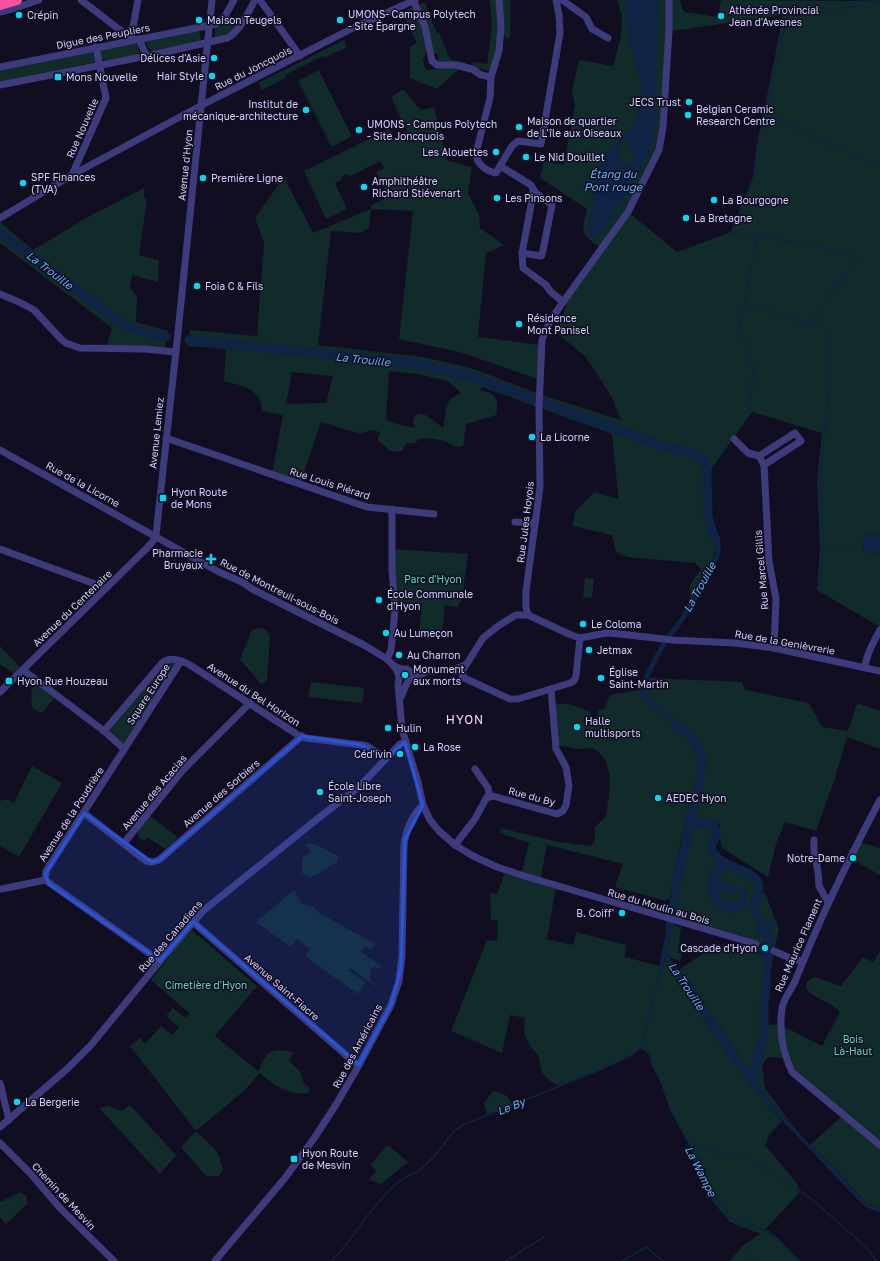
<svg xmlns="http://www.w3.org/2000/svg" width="880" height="1261" font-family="'Golos Text',sans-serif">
<rect width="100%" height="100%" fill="#110e21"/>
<!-- green -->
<g fill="#112a2a" fill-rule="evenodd">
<path d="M490,0H496C500,25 497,45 492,70L489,71L472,67L473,62L487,64L492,26Z"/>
<polygon points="501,0 510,0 511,3 510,38 506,38 503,34"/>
<path d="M617,0H669L662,136L628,212L677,252L731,232L753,179L759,136L783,15L672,31V0H680L682,9L685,12L718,17L721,0L853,1L880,0V536L868,533C863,540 860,544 864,552L870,549L871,552L880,554V627L817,590L820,547L817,481L822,433L752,412L707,475L708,516L705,515L708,528L716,548L713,558L691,599C686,587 694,579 701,569L695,563L627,557L616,552L612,535L573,526L575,512L594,492L619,499L618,494L612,434L482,387L480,390C497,394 499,399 496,415L466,424L464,443L463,446C451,449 451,441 440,440C435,439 429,438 424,438C416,439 417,445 407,443L402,451H390L378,440L380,432L371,430L361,434L321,422L300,484L272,474L283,415L262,411C261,388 242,386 224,381L226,349L188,346L190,330L257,336L264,242L255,218L284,177L313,233L371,209L370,206L388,197L376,172L384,168L380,161L351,176L346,174L343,176L341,180L335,183L347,209L326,219L304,171L390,129L394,138L407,131L391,97L403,89L421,110L434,107L446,159L452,162L472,167L468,193L479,215L480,228L504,245L486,253L478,337L541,345L540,380L463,353L399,339L413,211L371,209L369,228L360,233L331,231L318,345L423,357L474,369L539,394L621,420L611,396L586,357L557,333L566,305L563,302L601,248C580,233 581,234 587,209L540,178L544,161L564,165L575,105L572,91L579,60L613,66L614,64L621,36L622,16ZM389,371L418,374L448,381L461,393L450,399L446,408L443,428L426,415L419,414L414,417L413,423L415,428L400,425L386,420ZM292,372L333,376L326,403L286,404Z"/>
<polygon points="425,2 437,34 439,33 450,59 467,63 467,66 439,63 438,54 434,53 418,5"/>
<polygon points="414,7 421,22 427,50 423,59 425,69 427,70 438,69 440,67 471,69 470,73 458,70 437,89 410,78 410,47 417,43 402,12"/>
<path d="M228,16L238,23C232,33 226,35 215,38V28L224,22Z"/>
<polygon points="199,29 201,42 154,52 150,50 146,43 148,39"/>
<polygon points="344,40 347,47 324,58 323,56 285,75 286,78 262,90 258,83"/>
<polygon points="132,43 138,45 139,51 137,55 108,60 103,60 100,57 101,50 105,48"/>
<polygon points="92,51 95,53 96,59 95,62 0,82 0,70"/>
<polygon points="319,70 352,136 332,147 298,81"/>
<polygon points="144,188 144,197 147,199 139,255 159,260 158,282 132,275 130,288 137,297 136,322 168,331 165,345 165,347 107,345 112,328 0,243 0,222 33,250 86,218"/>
<polygon points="392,549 468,554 462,598 458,607 445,605 442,633 425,632 424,638 419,638 422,604 395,602"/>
<polygon points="585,578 594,579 592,598 583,597"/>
<polygon points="259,628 265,629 270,635 267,680 265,683 261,684 240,659 251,632 254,629"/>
<polygon points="0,646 23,670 17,676 0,664"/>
<polygon points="172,659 178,666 124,749 104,731 156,671"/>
<path d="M649,678L742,682L745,690L809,703L822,727L848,731L857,703L880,711V749L847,737L834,781L816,831L785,822L776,844L768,877L722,848C720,840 719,833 720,824L706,821L692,820L689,810L681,840L669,900L667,899L666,901L615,887L623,864L547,845L540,881L556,886L547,939L573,945L576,932L626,945L625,957L663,967L665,958L682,983L681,985L730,1057L759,1096L782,1121L770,1134L765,1145L796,1182L800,1192L764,1231L776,1237L799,1261H730L742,1246L760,1234L730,1222L713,1202L696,1167L692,1157L691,1148L671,1110L661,1082L651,1062L650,1055L642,1048C617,1065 587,1075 559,1086L550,1081L542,1073L538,1055L530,1046L524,1032L525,1018L510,1015L502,1053L451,1031L487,940L497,941L498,921L491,920L490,893L497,894L506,870L521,875L529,843L500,833L501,828C531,836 561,844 591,846L595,840V827L606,816C609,795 617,759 592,748L579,749L562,746H556V704H568L590,711L591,714L589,718L595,720L599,710L604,709L610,696L613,694L641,690L642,695L662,710L645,693V686Z"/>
<polygon points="311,682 364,688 362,703 308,697"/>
<polygon points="36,685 38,685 54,698 42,713 33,709 32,707 31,691"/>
<path d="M32,766L62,783L19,857L0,846V801C6,799 10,799 14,803Z"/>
<polygon points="150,816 176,836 177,838 174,842 165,849 149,838 143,841 138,836 138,829"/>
<path d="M693,825L711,826L714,829V835L709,845L712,858C728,866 751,872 756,890L765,893L779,929L774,949L757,943L749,938L687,922L688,917L683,916L681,920L673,916Z"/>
<polygon points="859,842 880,848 880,875 851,859"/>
<polygon points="309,843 319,846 336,855 338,857 337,862 310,878 302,873 302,864 303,857 311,851 306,845"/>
<polygon points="294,890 302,904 314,907 319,913 375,944 372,950 364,946 361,952 381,966 379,969 374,966 370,970 371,974 369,975 371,982 377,985 376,986 350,968 348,970 365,982 358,994 305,956 310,949 297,939 291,947 256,922"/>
<polygon points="672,925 681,927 678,953 682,953 680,961 669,957 666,953"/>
<path d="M192,930L257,986L215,1036L258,1071C261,1067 261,1063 264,1059C270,1047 283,1050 293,1052L289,1061C295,1067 305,1073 302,1082L310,1088L308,1093C286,1095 275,1086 260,1073L245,1090L196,1131L130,1046L140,1038L145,1044L161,1026L172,1035L179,1027L166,1016L173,1008L185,1018L190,1014L151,980L179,944Z"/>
<polygon points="745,945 753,948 753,950 762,956 765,962 761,1037 760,1047 754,1059 753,1072 745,1064 689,980 686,980 678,970 704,953 717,948 744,951"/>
<path d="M880,951V1141L800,1076L790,1064L783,1026L822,1046L840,1012C831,1001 814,1000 806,988L807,982L814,977L841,986L863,957L873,962Z"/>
<path d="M766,1025H779L780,1048L783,1058L768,1057L762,1065L765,1089L794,1126C784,1116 773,1105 764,1094C750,1075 762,1046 766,1025Z"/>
<path d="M493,1091C503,1093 508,1095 512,1105L487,1115L484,1103Z"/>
<polygon points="130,1105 176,1155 160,1174 99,1108 108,1106 122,1111"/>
<polygon points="841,1117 880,1148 880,1209 869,1205 863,1200 837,1171 810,1145"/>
<path d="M195,1132H197C204,1139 214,1146 219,1156C221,1160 220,1164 223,1168L222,1172L218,1176H206L181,1147Z"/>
<polygon points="389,1146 408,1162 381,1184 369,1180 376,1171 371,1165 385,1147"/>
<polygon points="21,1192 27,1196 27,1204 6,1224 0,1217 0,1202"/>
</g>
<!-- water -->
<g fill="#0f2344" fill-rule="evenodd">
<path d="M627,0H658L655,137C650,155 610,232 593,237L588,235L587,231L593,204L596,173L600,163L607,151L624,136L630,129L641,104V81L630,44L625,14ZM627,141L629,142L635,160L632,164L627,166L621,162L617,150L620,144Z"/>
<path d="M708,528H714C716,534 721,541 721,548C722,561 682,629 671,637L666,636L680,618L716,553V548Z"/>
<path d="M868,533L880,536V554L871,552L870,550L868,553L864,552C861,545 862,538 868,533Z"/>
<polygon points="661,643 667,643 646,683 645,693 684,729 682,731 641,697 639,693 639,686"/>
<path d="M712,867L715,872L718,871L719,874V879C726,886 735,888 745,888L747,892L745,905L750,906L755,892L760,894L757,909L766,923L773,924L776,927L770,929L775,940V943L756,935L758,922L749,909L741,908L736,913L731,914C715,908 707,899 708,882C708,876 708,872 712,867ZM723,889L730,892V894L736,892L741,893L742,898C736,903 727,905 721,900V897L719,894L720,891Z"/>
<polygon points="669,919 673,920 666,953 686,980 689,980 745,1064 753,1072 763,1093 810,1145 837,1171 863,1200 869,1205 880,1209 880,1213 866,1207 860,1202 759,1096 730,1057 681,984 682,983 665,958 663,967 659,966"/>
<polygon points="755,946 774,953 768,988 763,989 765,962 762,956 753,949"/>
</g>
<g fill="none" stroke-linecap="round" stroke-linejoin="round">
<!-- stream -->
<g stroke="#0f2344" stroke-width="1.5">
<polyline points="868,0 880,4"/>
<polyline points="765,111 791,126 880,167"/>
<polyline points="757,235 855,254 857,257 855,261 810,324"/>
<polyline points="745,303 826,329 829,332 830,376 820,480 823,536 820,586"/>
<polyline points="752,410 751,398 753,370 751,360 740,331 740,325 745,303 757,235 731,232 753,179 759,136 780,47 786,26 787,16 861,6 862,0"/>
<polyline points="829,551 852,548"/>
<polyline points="642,1048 650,1055 651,1062 661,1082 671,1110 697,1159 701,1172 716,1201 731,1218 769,1232 776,1237 799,1261"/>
<polyline points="692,1148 734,1155 757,1162 813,1200 868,1249 876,1261"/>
<polyline points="749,1254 754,1261"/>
<path d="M332,1261C354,1238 368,1209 392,1188C396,1184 401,1179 406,1177C411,1174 416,1173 420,1170C433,1160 444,1144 454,1131L465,1124L602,1069L632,1055L642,1047L661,966"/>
<polyline points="506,1261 544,1237"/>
<polyline points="623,1261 646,1247 663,1261"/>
</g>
<!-- river -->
<g stroke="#0f2344" stroke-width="9">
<polyline points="0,232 118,321 140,331 166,337"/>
<polyline points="189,340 418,364 470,376 532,399"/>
<polyline points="545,404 662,446 694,454 700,458 704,461 707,470 708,516 712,531 716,539"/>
<path d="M689,823H706L714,826C719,833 714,840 711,846C715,870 757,867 759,886C760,893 756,899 755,905"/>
<polyline points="715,884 715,878 725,863"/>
<path d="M670,928L676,887L702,767C699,742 693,738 674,723"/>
<polyline points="764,929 768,940 766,946 767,962"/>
<polyline points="756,1086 754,1080 755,1070 764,1034 764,1006 767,976"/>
</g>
<!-- minor -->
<g stroke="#3e3b7d" stroke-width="7">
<polyline points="81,0 133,40"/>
<polyline points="260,0 300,56"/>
<polyline points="413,0 425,27 432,61 437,65 456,65 472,69 481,75 491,77"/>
<path d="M499,0L501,26L499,51L491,77L490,98L476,153C476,164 486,171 496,173L500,166"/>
<polyline points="556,0 559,15 560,33 541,144 518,141 512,146 500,166 531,185 533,189 533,195 522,253 523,268 546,285 550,291 563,302"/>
<polyline points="562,0 586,17 592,29 608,38"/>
<polyline points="0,12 15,8 39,0"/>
<polyline points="139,39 146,55"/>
<polyline points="133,40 132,32 138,0"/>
<polyline points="0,67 216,24 225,16 234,0"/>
<path d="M0,85L157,54L227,38C240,32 248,12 255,0"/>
<polyline points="72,175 106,98 96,47"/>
<polyline points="0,218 72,175 202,105 355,27 415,0"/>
<polyline points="522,253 541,256 542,255 552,205 536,193 533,189"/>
<polyline points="0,294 21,303 34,310 61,339 66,343 80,348 145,349 176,352"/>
<polyline points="166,438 367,507 434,514"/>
<polyline points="734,439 748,453 759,456 764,465 769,561 776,599 774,648"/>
<polyline points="0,450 219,572 242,582 254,590 364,645 387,659 394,666 402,669 407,669 411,672 453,670 465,665"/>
<polyline points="759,456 795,433 801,441 764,465"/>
<polyline points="515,522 535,523"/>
<polyline points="0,549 106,588"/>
<polyline points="528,615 526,607 526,591 540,487 539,407 542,340 550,321 563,302 628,212 659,150 663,127 669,31 669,0"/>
<polyline points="387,659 391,650 395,611 392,570 392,509"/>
<polyline points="394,666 398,673 399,678 398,685 402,729 418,782 423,805 430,820 439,831 455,845 473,856 497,867 521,875 756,944"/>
<path d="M865,667C866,655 874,641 880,630"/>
<polyline points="23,670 104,731 124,749"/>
<polyline points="462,677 510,699 518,699 570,683 574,681 576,676 580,638"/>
<polyline points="464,678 462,672 463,670 483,638 498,626 516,615 528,615 571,635 580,638 606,633 620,634 672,640 735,643 774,648 880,671"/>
<polyline points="0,692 147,548 154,540 156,535 178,332 212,0"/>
<polyline points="400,699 408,681 411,678 424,673"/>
<path d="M104,731L162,663C170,656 181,660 190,665L298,735L306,738L362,745L367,746L386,758"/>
<polyline points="475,769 488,788 490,797"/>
<path d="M880,800C849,858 820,918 796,979C792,990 783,998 782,1009C779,1030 783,1053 792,1072L880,1145"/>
<polyline points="84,813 146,861 152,862 159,860 302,736"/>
<polyline points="814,840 814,850 818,872 819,886 828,902"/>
<polyline points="124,843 182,771 250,703"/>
<polyline points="455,845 475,819 487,797 493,796 557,814 563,811 566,805 569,786 566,767 556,749 551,689"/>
<polyline points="45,880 46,871 181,661"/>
<polyline points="45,880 160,961"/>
<polyline points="2,889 45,880"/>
<polyline points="193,922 354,1062 359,1065"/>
<polyline points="774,951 792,959 803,961"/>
<polyline points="0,1083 9,1120"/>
<polyline points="0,1127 67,1069 91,1045 160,961 203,911 321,816 359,787 400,744 405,742"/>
<polyline points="0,1143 30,1173 60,1208 114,1261"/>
<path d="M215,1261L285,1178L315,1137L337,1103L359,1065L391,1005L399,981L402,956L404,845C406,831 412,815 423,805"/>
</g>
<!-- highway -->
<polyline stroke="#f7519f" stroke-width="10" points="0,5 17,0"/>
</g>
<!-- marked area -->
<path fill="#2654da" fill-opacity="0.2" stroke="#2654da" stroke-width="3" stroke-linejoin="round" d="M302,736L362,745L386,758L405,742L423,805L405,840L401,969L391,1005L359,1065L193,922L160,961L49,884L45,874L84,813L152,862L159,860Z"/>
<!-- markers -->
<g fill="#0bd6ee" stroke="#110e21" stroke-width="1.5">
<circle cx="19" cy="15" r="4"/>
<circle cx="721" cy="16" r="4"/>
<circle cx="199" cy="20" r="4"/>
<circle cx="340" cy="20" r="4"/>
<circle cx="214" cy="58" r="4"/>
<circle cx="212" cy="76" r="4"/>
<rect x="54" y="73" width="8" height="8" rx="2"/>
<circle cx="689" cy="102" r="4"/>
<circle cx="306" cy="110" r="4"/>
<circle cx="688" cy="115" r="4"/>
<circle cx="519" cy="127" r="4"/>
<circle cx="359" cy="130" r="4"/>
<circle cx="496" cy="152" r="4"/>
<circle cx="526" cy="157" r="4"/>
<circle cx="203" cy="178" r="4"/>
<circle cx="23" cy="183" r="4"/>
<circle cx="364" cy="187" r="4"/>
<circle cx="497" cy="198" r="4"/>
<circle cx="714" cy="200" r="4"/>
<circle cx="686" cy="218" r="4"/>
<circle cx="197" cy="286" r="4"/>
<circle cx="519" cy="324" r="4"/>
<circle cx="532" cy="437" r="4"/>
<rect x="159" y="494" width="8" height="8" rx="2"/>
<path d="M209 553h4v4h4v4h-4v4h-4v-4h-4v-4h4z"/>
<circle cx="379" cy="600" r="4"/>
<circle cx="583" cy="624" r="4"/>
<circle cx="386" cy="633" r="4"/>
<circle cx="589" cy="650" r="4"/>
<circle cx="399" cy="655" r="4"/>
<circle cx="405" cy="675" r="4"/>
<circle cx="601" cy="678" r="4"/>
<rect x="5" y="677" width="8" height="8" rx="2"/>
<circle cx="577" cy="727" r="4"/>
<circle cx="388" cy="728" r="4"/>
<circle cx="415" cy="747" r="4"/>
<circle cx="400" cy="754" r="4"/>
<circle cx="320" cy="792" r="4"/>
<circle cx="658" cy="798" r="4"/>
<circle cx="853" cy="858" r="4"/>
<circle cx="622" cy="913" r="4"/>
<circle cx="765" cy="948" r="4"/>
<circle cx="17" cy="1102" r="4"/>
<rect x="290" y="1155" width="8" height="8" rx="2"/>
</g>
<g text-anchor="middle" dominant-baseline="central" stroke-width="3" stroke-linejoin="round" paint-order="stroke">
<!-- poi labels -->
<g font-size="10" fill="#d5d0fd" stroke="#110e21" text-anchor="start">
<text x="729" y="10">Athénée Provincial<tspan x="729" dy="12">Jean d'Avesnes</tspan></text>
<text x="348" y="14">UMONS- Campus Polytech<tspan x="348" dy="12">- Site Épargne</tspan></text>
<text x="27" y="15">Crépin</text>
<text x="207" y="20">Maison Teugels</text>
<text x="206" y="58" text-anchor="end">Délices d'Asie</text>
<text x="204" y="76" text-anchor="end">Hair Style</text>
<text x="66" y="77">Mons Nouvelle</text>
<text x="681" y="102" text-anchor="end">JECS Trust</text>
<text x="298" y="104" text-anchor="end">Institut de<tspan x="298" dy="12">mécanique-architecture</tspan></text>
<text x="696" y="109">Belgian Ceramic<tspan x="696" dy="12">Research Centre</tspan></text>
<text x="527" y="121">Maison de quartier<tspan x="527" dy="12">de L'île aux Oiseaux</tspan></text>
<text x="367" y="124">UMONS - Campus Polytech<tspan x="367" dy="12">- Site Joncquois</tspan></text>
<text x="488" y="152" text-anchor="end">Les Alouettes</text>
<text x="534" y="157">Le Nid Douillet</text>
<text x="31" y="177">SPF Finances<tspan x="31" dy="12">(TVA)</tspan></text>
<text x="211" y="178">Première Ligne</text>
<text x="372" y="181">Amphithéâtre<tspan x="372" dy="12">Richard Stiévenart</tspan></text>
<text x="505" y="198">Les Pinsons</text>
<text x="722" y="200">La Bourgogne</text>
<text x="694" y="218">La Bretagne</text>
<text x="205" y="286">Foia C &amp; Fils</text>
<text x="527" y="318">Résidence<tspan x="527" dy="12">Mont Panisel</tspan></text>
<text x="540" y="437">La Licorne</text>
<text x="171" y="492">Hyon Route<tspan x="171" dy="12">de Mons</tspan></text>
<text x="203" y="553" text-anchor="end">Pharmacie<tspan x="203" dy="12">Bruyaux</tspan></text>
<text x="387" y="594">École Communale<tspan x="387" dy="12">d'Hyon</tspan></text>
<text x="591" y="624">Le Coloma</text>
<text x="394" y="633">Au Lumeçon</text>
<text x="597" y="650">Jetmax</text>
<text x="407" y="655">Au Charron</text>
<text x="413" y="669">Monument<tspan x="413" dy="12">aux morts</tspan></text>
<text x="609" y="672">Église<tspan x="609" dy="12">Saint-Martin</tspan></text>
<text x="17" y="681">Hyon Rue Houzeau</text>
<text x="585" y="721">Halle<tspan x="585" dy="12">multisports</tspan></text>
<text x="396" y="728">Hulin</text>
<text x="423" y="747">La Rose</text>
<text x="392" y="754" text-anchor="end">Céd'ivin</text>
<text x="328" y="786">École Libre<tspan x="328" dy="12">Saint-Joseph</tspan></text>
<text x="666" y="798">AEDEC Hyon</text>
<text x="845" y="858" text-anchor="end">Notre-Dame</text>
<text x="614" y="913" text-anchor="end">B. Coiff'</text>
<text x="757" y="948" text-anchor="end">Cascade d'Hyon</text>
<text x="25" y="1102">La Bergerie</text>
<text x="302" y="1153">Hyon Route<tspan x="302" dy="12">de Mesvin</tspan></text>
</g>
<!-- street labels -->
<g font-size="10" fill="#d5d0fd" stroke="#110e21">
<text transform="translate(103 36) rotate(-11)">Digue des Peupliers</text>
<text transform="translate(253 68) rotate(-27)">Rue du Joncquois</text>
<text transform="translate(82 128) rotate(-66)">Rue Nouvelle</text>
<text transform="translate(185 165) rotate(-84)">Avenue d'Hyon</text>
<text transform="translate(156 433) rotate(-84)">Avenue Lemiez</text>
<text transform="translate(330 483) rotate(18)">Rue Louis Piérard</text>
<text transform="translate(83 484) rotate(29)">Rue de la Licorne</text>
<text transform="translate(525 522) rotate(-83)">Rue Jules Hoyois</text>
<text transform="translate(761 570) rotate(-95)">Rue Marcel Gillis</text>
<text transform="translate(280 591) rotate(27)">Rue de Montreuil-sous-Bois</text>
<text transform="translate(72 608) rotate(-44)">Avenue du Centenaire</text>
<text transform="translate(785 642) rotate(10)">Rue de la Genièvrerie</text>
<text transform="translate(148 694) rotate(-57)">Square Europe</text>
<text transform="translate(254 694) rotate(33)">Avenue du Bel Horizon</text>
<text transform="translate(154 792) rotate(-50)">Avenue des Acacias</text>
<text transform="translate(221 793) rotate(-41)">Avenue des Sorbiers</text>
<text transform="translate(532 796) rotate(15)">Rue du By</text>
<text transform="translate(71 814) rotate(-57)">Avenue de la Poudrière</text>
<text transform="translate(659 906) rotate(16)">Rue du Moulin au Bois</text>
<text transform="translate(170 936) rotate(-49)">Rue des Canadiens</text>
<text transform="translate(798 945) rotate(-66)">Rue Maurice Flament</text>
<text transform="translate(282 987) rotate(41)">Avenue Saint-Fiacre</text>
<text transform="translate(357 1046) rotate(-62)">Rue des Américains</text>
<text transform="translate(64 1196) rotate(47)">Chemin de Mesvin</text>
</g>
<!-- park labels -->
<g font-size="10" fill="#60d9bc" stroke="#110e21">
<text x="433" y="579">Parc d'Hyon</text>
<text x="206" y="985">Cimetière d'Hyon</text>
<text x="853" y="1039">Bois<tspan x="853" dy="12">Là-Haut</tspan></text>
</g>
<!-- water labels -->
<g font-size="11" font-style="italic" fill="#63b2f8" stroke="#110e21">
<text x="613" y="173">Étang du<tspan x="613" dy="13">Pont rouge</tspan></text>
<text transform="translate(50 270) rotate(37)">La Trouille</text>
<text transform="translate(363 359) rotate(6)">La Trouille</text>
<text transform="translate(699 587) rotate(-61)">La Trouille</text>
<text transform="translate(687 986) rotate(56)">La Trouille</text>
<text transform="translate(511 1106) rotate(-22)">Le By</text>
<text transform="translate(701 1171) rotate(63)">La Wampe</text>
</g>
<!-- quarter labels -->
<g font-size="12" letter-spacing="1" fill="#fdd2ed" stroke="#110e21">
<text x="465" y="719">HYON</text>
</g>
</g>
</svg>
